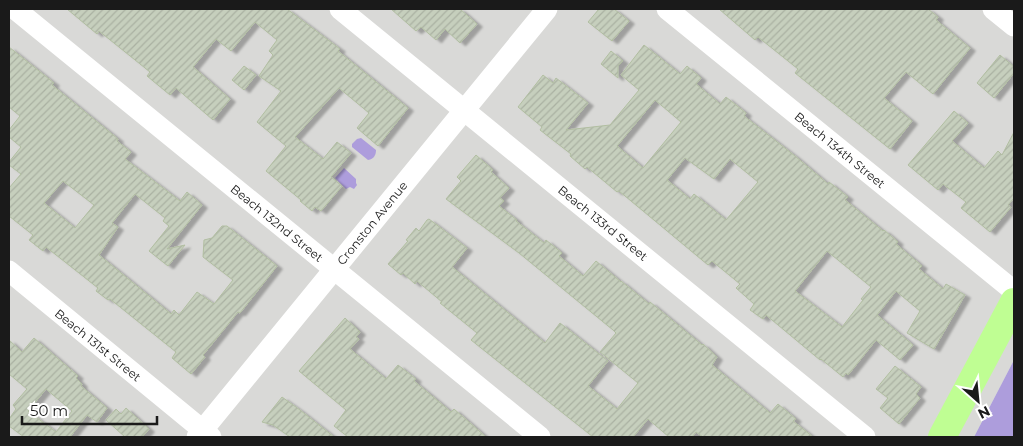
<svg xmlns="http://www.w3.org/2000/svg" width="1023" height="446" font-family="Montserrat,sans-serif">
<defs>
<pattern id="building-hatch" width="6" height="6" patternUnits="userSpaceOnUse" patternTransform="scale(1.25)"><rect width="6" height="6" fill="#c6cfbd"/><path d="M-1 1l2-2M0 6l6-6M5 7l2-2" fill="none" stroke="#aab1a2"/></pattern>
<filter id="shadow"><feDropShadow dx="5.5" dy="3" stdDeviation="1" flood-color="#0004"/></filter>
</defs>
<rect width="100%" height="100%" fill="#e3eddf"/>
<!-- residential -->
<polygon fill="#d9d9d7" points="9,9 1014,9 1014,360 974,437 9,437"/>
<!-- water -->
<g fill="#ad9ddc">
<path d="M361,138L376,150C376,155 374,159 368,160L352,147V144L357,139Z"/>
<polygon points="344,168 356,179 356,183 357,185 354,189 350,187 346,189 335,178"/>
<polygon points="1014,360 1014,437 974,437"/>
</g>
<!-- building -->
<g fill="url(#building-hatch)" stroke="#b1bea1" fill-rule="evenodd" filter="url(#shadow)">
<polygon points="67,9 287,9 340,49 338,51 408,108 378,146 357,128 369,113 339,88 295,137 323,159 337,142 351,153 331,177 342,186 321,211 315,207 312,211 300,201 301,200 266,171 286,146 257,122 281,91 259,76 273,55 269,51 277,40 255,22 231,51 216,39 193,67 230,99 213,120 176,88 170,95 147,76 150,72 99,31 97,34"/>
<polygon points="391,9 460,9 477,24 460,43 445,29 436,40 421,27 416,31"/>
<polygon points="599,9 614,9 629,21 612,41 588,22"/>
<polygon points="719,9 928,9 938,17 936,20 970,48 933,94 906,72 884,98 912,121 890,149 795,73 798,69 758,37 755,40"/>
<path d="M644,45L680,74L687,66L701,78L696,84L720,104L726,97L746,113L744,116L795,156L828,184L829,182L848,197L845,200L883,231L884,230L898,242L896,244L922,266L919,269L943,289L946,284L965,295L934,349L907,333L920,311L896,291L877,315L913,345L900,360L876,340L848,375L846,373L843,377L821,359L820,360L766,315L763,319L750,310L754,304L736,288L740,284L712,261L708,265L619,191L617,192L587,167L585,169L570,156L571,154L540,130L542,127L518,107L543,75L553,83L556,78L588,103L566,130L610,125L639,90L621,75ZM655,100L681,122L643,168L617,146ZM685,158L714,179L730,159L758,182L726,220L694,194L690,199L667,180ZM827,251L871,287L861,299L863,300L842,327L795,291Z"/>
<path d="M9,47L54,83L52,85L118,139L117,141L131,152L125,159L180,201L187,192L202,205L167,249L185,245L168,266L149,251L169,226L163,221L165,218L135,194L112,223L118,227L99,255L171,314L174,310L179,315L197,292L214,304L233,280L203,257L204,240L212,238L222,226H227L277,266L240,313L238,312L203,355L205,357L191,374L172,358L176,352L110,299L108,300L96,291L98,288L46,247L43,251L29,240L33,235L9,216V188L21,174L9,165V162L21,147L9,137V130L20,116L9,107ZM63,181L94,205L75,228L44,203Z"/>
<polygon points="611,51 623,61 618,66 618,78 601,64"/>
<polygon points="1000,55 1014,67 1014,73 994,98 977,83"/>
<polygon points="244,66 256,75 244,90 232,80"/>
<polygon points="954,111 968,123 952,141 984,168 998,151 1002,155 1014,132 1014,198 1008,205 1011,207 990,232 961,208 966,202 943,184 938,190 908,165"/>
<polygon points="476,155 493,170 491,172 509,188 500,198 504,201 499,206 517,220 516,221 544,243 546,240 562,253 559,256 583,276 596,261 621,282 621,281 649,304 650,302 702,345 703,344 717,357 712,365 770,413 778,404 796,419 793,421 813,437 703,437 696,432 692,437 669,437 648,419 633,437 593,437 471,340 477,333 440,303 442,302 417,281 415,284 403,273 401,275 388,264 408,241 406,240 416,228 419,231 427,220 429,219 467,248 452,267 545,343 560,323 608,361 588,386 617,409 638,383 600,352 616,333 613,330 519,253 446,199 461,181 457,177"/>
<polygon points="345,318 360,332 356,337 359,339 350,349 386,379 398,365 416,379 414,381 451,412 454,409 486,437 348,437 334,426 346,410 299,371"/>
<path d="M34,338L78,376L76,378L82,384L81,386L107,408L97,422L87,415L70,437H24L9,426V419L16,409L13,405L27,389L9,374V340L22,352ZM46,389L72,411L56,432L28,411Z"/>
<polygon points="895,366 921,387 916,394 920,398 899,424 880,408 888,398 876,389"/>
<polygon points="282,397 300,410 334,437 290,437 273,425 262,422"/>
<polygon points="126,408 149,429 142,437 125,437 106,420 116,409 121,414"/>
</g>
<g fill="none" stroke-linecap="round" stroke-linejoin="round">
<!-- street -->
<g stroke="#fff" stroke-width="21">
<polyline points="15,9 540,437"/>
<polyline points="340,9 865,437"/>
<polyline points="667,9 1014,291"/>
<polyline points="993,9 1014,26"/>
<polyline points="9,271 211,437"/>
<polyline points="197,437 547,9"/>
</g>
<!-- primary -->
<polyline stroke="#bffe93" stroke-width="28" points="942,437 1014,302"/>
</g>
<g text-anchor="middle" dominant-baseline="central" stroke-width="5" stroke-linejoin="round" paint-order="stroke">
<!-- street labels -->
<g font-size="12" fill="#1a1a1a" stroke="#fff">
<text transform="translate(840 150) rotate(39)">Beach 134th Street</text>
<text transform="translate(277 223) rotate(39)">Beach 132nd Street</text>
<text transform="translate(372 223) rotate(-51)">Cronston Avenue</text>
<text transform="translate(603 223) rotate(39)">Beach 133rd Street</text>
<text transform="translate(98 345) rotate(39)">Beach 131st Street</text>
</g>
</g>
<!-- border -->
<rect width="1023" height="446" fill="none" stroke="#1a1a1a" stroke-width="20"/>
<!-- north arrow -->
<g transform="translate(978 401) rotate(153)" stroke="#ffffff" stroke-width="4" paint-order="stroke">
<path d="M0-4L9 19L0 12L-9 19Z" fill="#1a1a1a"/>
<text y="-8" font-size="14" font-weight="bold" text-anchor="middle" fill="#1a1a1a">N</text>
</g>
<!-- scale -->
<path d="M22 416v8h135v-8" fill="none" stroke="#1a1a1a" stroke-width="2.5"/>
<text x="30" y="416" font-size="15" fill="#1a1a1a" stroke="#ffffff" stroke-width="4" paint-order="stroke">50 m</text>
</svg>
